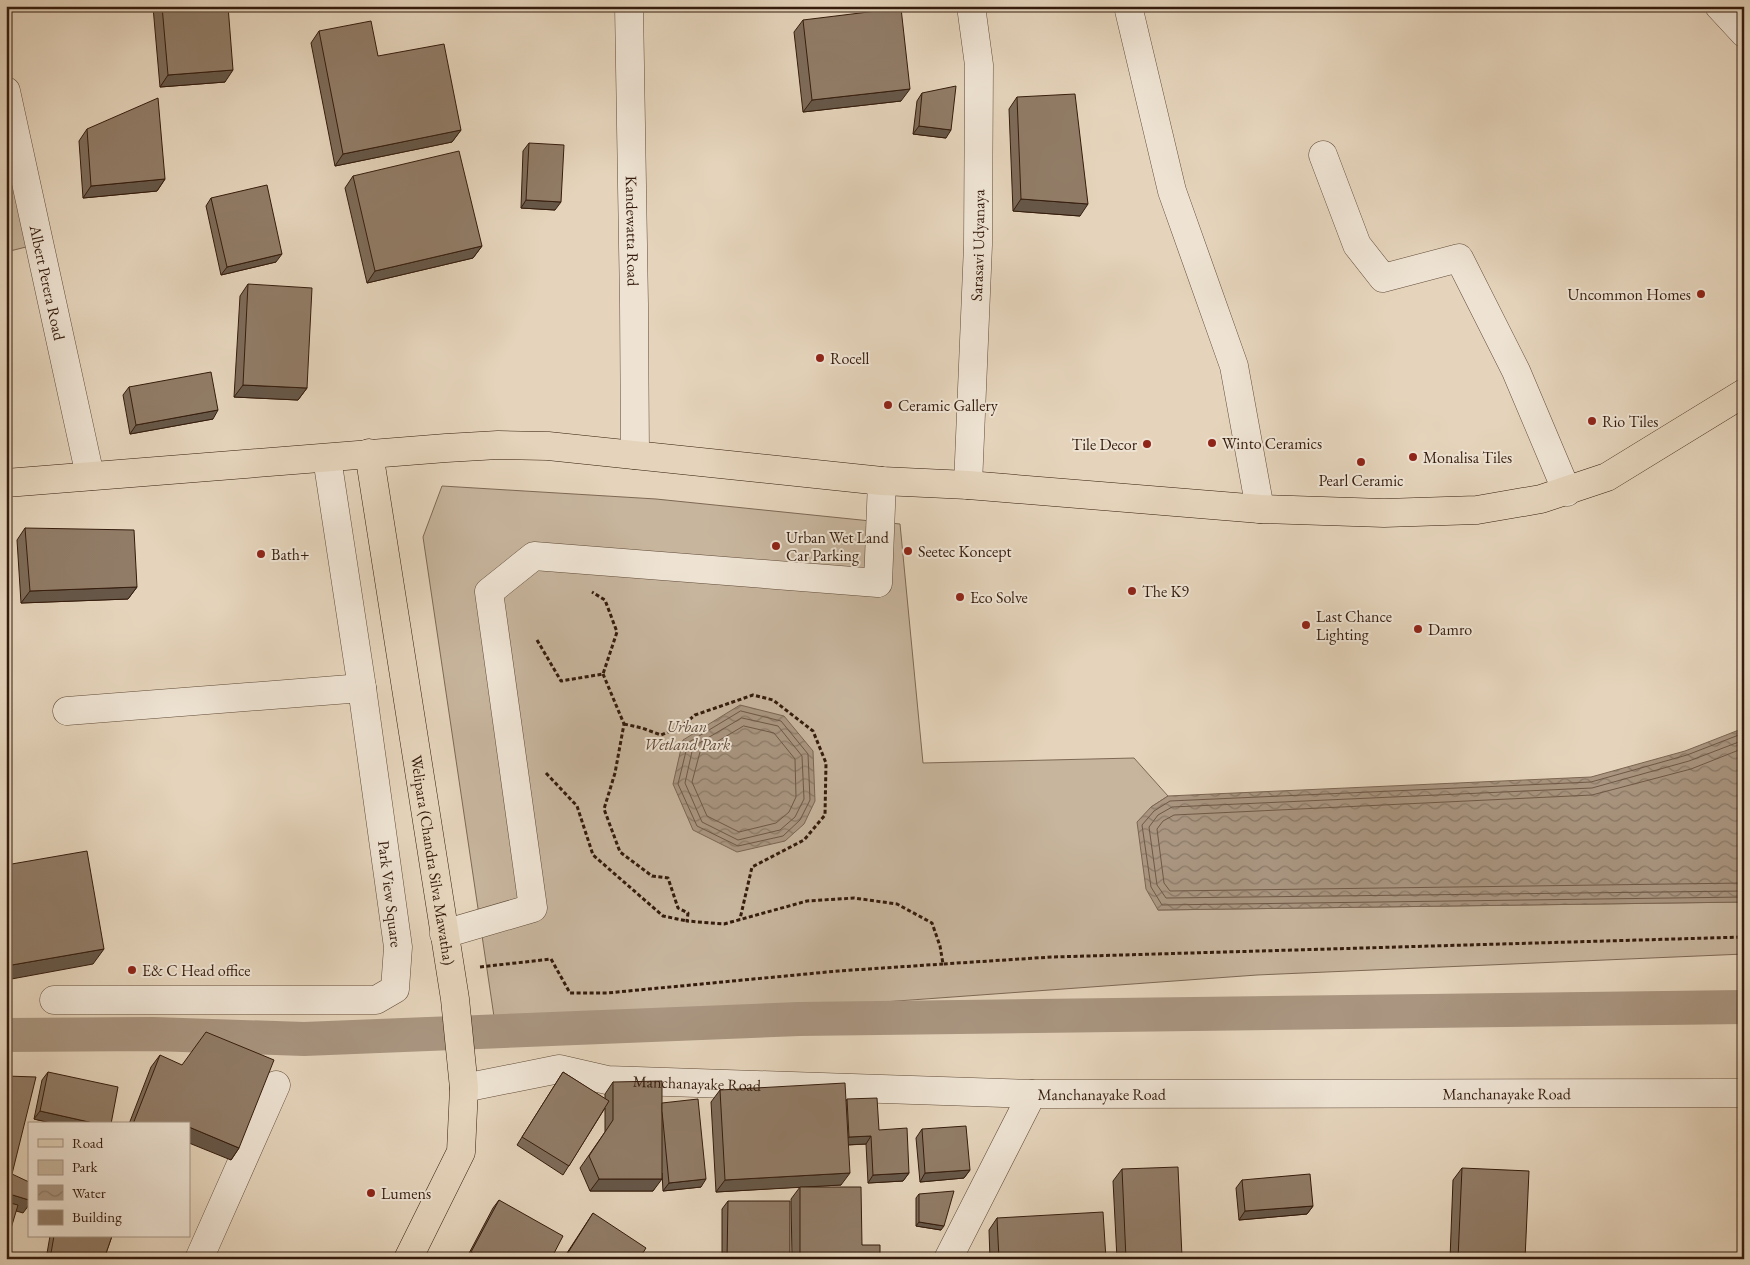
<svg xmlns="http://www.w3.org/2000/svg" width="1750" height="1265" font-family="'EB Garamond',serif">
<defs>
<pattern id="water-waves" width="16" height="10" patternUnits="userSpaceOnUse" patternTransform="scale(1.25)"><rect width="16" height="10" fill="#a99580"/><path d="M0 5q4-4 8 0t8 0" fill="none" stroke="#8a7967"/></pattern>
</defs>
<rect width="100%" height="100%" fill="#e5d4bb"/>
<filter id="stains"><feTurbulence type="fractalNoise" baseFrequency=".004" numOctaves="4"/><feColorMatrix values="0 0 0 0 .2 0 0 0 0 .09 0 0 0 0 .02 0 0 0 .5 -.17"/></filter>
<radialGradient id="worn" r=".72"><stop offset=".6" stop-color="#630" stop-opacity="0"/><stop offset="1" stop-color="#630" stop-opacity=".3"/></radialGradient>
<!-- green -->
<g fill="#c7b59d" stroke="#7e6855">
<polygon points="6,145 42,243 6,252"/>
<polygon points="442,486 656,499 900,524 923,763 1134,758 1168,796 1151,807 1158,910 1744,902 1744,954 1257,975 496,1030 423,537"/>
</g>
<!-- water -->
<g fill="url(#water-waves)" stroke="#7b6552">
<polygon points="740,705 784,716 813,751 815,801 804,824 785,841 737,852 693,830 673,784 683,740"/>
<polygon points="1744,728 1744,902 1158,910 1146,889 1137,822 1151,807 1168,796 1591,777 1685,751"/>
</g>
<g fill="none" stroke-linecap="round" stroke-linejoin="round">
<!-- shore -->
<g stroke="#6f5846" stroke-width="1">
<polygon points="741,711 781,721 808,754 810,800 800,820 783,836 738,846 697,826 678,784 688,743"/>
<polygon points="742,718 778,726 802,756 804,799 795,817 780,830 738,840 702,822 685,783 693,747"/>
<polygon points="744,726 774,733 795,759 796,797 789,812 776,823 739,832 707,816 692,782 700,752"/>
<polyline points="1744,733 1687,755 1591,782 1170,801 1154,811 1142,825 1151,887 1162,905 1744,897"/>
<polyline points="1744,740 1689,761 1592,788 1172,807 1158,815 1149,827 1157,885 1166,898 1744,891"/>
<polyline points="1744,748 1691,769 1592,795 1174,815 1163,821 1157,829 1164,883 1170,891 1744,883"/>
</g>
<!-- canal -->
<polyline stroke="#a99580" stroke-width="34" points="6,1035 153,1034 304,1039 799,1019 1744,1007"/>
<!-- minor casing -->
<g stroke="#614a38" stroke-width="29">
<g id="minor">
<path id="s1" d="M629,6L634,304L635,455"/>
<polyline points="1128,6 1172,191 1234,366 1260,509"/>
<polyline points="1719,6 1744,33"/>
<path id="s2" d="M6,91L90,476"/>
<polyline points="1323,155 1357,245 1383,278 1459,258 1516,371 1567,492"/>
<path id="s3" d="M968,485L978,245L979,65L971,6"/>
<polyline points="67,711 362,688"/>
<polyline points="444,934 533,908 489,592 534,556 878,583 882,481"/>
<polyline points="54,1000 376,1000 395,989 398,947 362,688 327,458"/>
<path id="s4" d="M464,1088L559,1069L607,1080L1032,1094L1744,1093"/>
<polyline points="199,1259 276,1085"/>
<polyline points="948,1259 1032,1094"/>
</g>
</g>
<!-- major casing -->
<g stroke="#351c0d" stroke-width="29">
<g id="major">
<path id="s5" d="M369,453L455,999L464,1088L461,1152L408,1259"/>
<polyline points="6,483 446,448 498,445 548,446 882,481 968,485 1260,509 1384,513 1477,510 1541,499 1607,477 1744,393"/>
</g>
</g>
<!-- path -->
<g stroke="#351c0d" stroke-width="3" stroke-dasharray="4 2.5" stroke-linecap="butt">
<polyline points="537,640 561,681 603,674 617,632 605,600 592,592"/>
<polyline points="603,674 624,724 615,773 604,809 620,852 652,876 668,878 678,908 688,913 687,921 724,924 807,901 854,898 897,904 932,923 940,946 943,964 1052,957 1744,937"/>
<polyline points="624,724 642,728 661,735 682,726 695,715 753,695 773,700 813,731 826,763 825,815 804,840 752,867 740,919"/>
<polyline points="546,773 577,806 593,855 663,916 687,921"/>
<polyline points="480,967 551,959 570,993 607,993 838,971 943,964"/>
</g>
<!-- minor -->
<use href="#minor" stroke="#eee3d3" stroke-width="28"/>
<!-- major -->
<use href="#major" stroke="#e5d4bb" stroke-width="28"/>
</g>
<!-- wall -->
<g fill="#7d6b59" stroke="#351c0d">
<polygon points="153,6 228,6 225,82 160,87 153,7"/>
<polygon points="803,20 901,101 803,112 794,32"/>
<polygon points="319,31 378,56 461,130 452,142 335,166 311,43"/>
<polygon points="922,93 946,138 913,134 917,101"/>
<polygon points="1017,97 1080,216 1013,211 1009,109"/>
<polygon points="87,129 165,179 157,191 83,198 79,141"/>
<polygon points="529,143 555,210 521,208 523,151"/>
<polygon points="353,176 482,246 473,258 367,283 345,188"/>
<polygon points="211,198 276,262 221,275 206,206"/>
<polygon points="248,284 307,388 298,400 234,397 240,296"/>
<polygon points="129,387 213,419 130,434 123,395"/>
<polygon points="25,528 137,587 128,599 21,603 17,540"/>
<polygon points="160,1055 239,1148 231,1160 189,1124 129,1124 151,1067"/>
<polygon points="48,1072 111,1124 55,1124 34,1119 42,1080"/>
<polygon points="563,1072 605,1099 605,1094 613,1082 662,1103 701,1187 663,1191 662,1173 653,1191 590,1191 580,1168 605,1132 605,1108 563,1175 517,1145"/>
<polygon points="720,1090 846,1101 847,1099 879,1130 909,1173 903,1181 868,1183 866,1144 848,1145 841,1185 801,1187 862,1245 880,1259 792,1259 791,1199 800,1187 716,1192 711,1102"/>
<polygon points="922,1129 970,1170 964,1178 920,1182 916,1138"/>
<polygon points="1462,1168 1525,1259 1450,1259 1453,1180"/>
<polygon points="1122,1169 1182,1257 1181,1259 1117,1259 1113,1181"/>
<polygon points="1242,1180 1313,1206 1307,1214 1239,1220 1236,1188"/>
<polygon points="919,1194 941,1230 916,1226 916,1198"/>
<polygon points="499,1200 551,1259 466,1259 493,1208"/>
<polygon points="728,1201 790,1259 722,1259 722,1209"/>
<polygon points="593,1213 639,1259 563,1259"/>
<polygon points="997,1218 1106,1259 990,1259 989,1230"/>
<polygon points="50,1236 112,1236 104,1259 46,1259"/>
</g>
<!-- shaded-wall -->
<g fill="#665748" stroke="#351c0d">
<polygon points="233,70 225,82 160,87 168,75"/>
<polygon points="910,89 901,101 803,112 812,100"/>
<polygon points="919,126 951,130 946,138 913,134"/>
<polygon points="461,130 452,142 335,166 343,154"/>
<polygon points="165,179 157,191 83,198 91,186"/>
<polygon points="1021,199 1088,204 1080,216 1013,211"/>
<polygon points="526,200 561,202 555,210 521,208"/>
<polygon points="482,246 473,258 367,283 375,271"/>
<polygon points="282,254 276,262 221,275 227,267"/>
<polygon points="243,385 307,388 298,400 234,397"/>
<polygon points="218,410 213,419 130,434 136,425"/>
<polygon points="137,587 128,599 21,603 30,591"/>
<polygon points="104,949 93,964 6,980 6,966"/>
<polygon points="40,1111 98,1124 55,1124 34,1119"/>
<polygon points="189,1127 239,1148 231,1160 189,1143"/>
<polygon points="871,1136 866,1144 843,1145 849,1137"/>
<polygon points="970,1170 964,1178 920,1182 925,1173"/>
<polygon points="850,1173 841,1185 716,1192 725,1180"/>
<polygon points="909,1173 903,1181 868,1183 873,1175"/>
<polygon points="599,1179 662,1179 653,1191 590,1191"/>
<polygon points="706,1179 701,1187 663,1191 669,1183"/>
<polygon points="6,1193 29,1200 29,1205 23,1213 6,1208"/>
<polygon points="1313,1206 1307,1214 1239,1220 1245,1211"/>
<polygon points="919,1222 944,1226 941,1230 916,1226"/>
<polygon points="1182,1257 1181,1259 1153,1259"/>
</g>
<!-- building -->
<g fill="#917c67" stroke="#351c0d">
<polygon points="162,6 228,6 233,70 168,75"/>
<polygon points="901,8 910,89 812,100 803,20"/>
<polygon points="371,21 378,56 444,44 461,130 343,154 319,31"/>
<polygon points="956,86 951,130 919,126 922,93"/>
<polygon points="1075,94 1088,204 1021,199 1017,97"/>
<polygon points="158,98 165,179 91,186 87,129"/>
<polygon points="529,143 564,145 561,202 526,200"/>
<polygon points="459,151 482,246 375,271 353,176"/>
<polygon points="267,185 282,254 227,267 211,198"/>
<polygon points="248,284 312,288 307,388 243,385"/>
<polygon points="211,372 218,410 136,425 129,387"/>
<polygon points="25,528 134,530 137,587 30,591"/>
<polygon points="87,851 104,949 6,966 6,865"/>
<polygon points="206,1032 274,1060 239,1148 189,1127 189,1124 133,1124 160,1055 182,1065"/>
<polygon points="48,1072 118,1087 111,1124 98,1124 40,1111"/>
<polygon points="563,1072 609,1101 569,1166 522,1137"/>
<polygon points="6,1076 36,1077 12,1174 29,1182 29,1200 6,1193"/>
<polygon points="662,1081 662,1179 599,1179 589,1156 613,1120 613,1082"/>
<polygon points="845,1083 850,1173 725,1180 720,1090"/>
<polygon points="877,1098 879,1130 907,1128 909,1173 873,1175 871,1136 849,1137 847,1099"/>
<polygon points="698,1099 706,1179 669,1183 662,1111 662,1103"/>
<polygon points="966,1126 970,1170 925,1173 922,1129"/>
<polygon points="1178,1167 1182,1257 1153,1259 1126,1259 1122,1169"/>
<polygon points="1462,1168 1529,1171 1525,1259 1458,1259"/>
<polygon points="1310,1174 1313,1206 1245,1211 1242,1180"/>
<polygon points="800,1187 861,1187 862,1245 880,1245 880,1259 800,1259"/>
<polygon points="954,1191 944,1226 919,1222 919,1194"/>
<polygon points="499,1200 563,1236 551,1259 483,1259 471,1252"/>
<polygon points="728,1201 790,1201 790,1259 727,1259"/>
<polygon points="6,1202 18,1205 6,1245"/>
<polygon points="1103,1212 1106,1259 999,1259 997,1218"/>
<polygon points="593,1213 646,1248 639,1259 564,1259"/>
<polygon points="54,1236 112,1236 104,1259 50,1259"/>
</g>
<!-- markers -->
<g fill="#8f2418" stroke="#eee3d3" stroke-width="2">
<circle cx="1701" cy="294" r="5"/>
<circle cx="820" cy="358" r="5"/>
<circle cx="888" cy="405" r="5"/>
<circle cx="1592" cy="421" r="5"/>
<circle cx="1212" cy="443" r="5"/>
<circle cx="1147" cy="444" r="5"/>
<circle cx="1413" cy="457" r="5"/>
<circle cx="1361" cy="462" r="5"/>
<circle cx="776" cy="546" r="5"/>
<circle cx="908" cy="551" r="5"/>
<circle cx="261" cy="554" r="5"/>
<circle cx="1132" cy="591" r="5"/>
<circle cx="960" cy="597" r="5"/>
<circle cx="1306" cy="625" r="5"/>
<circle cx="1418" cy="629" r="5"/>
<circle cx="132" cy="970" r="5"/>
<circle cx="371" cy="1193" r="5"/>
</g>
<g text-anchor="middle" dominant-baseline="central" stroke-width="4" stroke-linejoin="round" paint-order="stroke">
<!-- street labels -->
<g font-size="16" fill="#351c0d" stroke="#eee3d3">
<text stroke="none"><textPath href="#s1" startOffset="225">Kandewatta Road</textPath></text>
<text stroke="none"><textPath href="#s3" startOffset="240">Sarasavi Udyanaya</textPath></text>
<text stroke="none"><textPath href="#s2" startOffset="196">Albert Perera Road</textPath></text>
<text stroke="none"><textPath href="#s5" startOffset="412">Welipara (Chandra Silva Mawatha)</textPath></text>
<text transform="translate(390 894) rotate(83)">Park View Square</text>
<text stroke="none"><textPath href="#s4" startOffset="236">Manchanayake Road</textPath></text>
<text stroke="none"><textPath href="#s4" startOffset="1046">Manchanayake Road</textPath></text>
<text stroke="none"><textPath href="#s4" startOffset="641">Manchanayake Road</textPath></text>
</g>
<!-- poi labels -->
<g font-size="16" fill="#351c0d" stroke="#eee3d3" text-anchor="start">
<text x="1691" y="294" text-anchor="end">Uncommon Homes</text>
<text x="830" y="358">Rocell</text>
<text x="898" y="405">Ceramic Gallery</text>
<text x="1602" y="421">Rio Tiles</text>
<text x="1222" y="443">Winto Ceramics</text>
<text x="1137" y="444" text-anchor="end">Tile Decor</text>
<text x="1423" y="457">Monalisa Tiles</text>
<text x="1361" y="480" text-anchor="middle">Pearl Ceramic</text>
<text x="786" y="537">Urban Wet Land<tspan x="786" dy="18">Car Parking</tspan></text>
<text x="918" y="551">Seetec Koncept</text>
<text x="271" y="554">Bath+</text>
<text x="1142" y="591">The K9</text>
<text x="970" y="597">Eco Solve</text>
<text x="1316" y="616">Last Chance<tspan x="1316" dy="18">Lighting</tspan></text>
<text x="1428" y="629">Damro</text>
<text x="142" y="970">E&amp; C Head office</text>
<text x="381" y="1193">Lumens</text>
</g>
<!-- park labels -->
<g font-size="16" font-style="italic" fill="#614a38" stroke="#eee3d3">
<text x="687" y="726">Urban<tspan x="687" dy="18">Wetland Park</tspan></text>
</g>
</g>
<!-- margin -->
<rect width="1750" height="1265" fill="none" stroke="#e5d4bb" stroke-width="25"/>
<rect x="8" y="8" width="1735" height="1250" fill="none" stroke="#351c0d" stroke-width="2.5"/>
<rect x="12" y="12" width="1725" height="1240" fill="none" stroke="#351c0d"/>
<!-- legend -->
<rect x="28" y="1122" width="162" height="115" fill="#eee3d3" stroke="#a49384"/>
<rect x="38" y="1139" width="25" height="8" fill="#e5d4bb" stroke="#a49384"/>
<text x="72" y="1148" font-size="15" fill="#351c0d">Road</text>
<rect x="38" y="1160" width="25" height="15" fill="#c7b59d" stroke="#a49384"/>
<text x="72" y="1172" font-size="15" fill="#351c0d">Park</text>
<rect x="38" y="1185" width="25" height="15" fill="url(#water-waves)" stroke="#a49384"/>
<text x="72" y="1198" font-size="15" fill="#351c0d">Water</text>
<rect x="38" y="1210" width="25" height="15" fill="#917c67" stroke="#a49384"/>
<text x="72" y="1222" font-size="15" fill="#351c0d">Building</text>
<rect width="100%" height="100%" filter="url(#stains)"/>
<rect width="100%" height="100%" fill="url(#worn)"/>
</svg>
